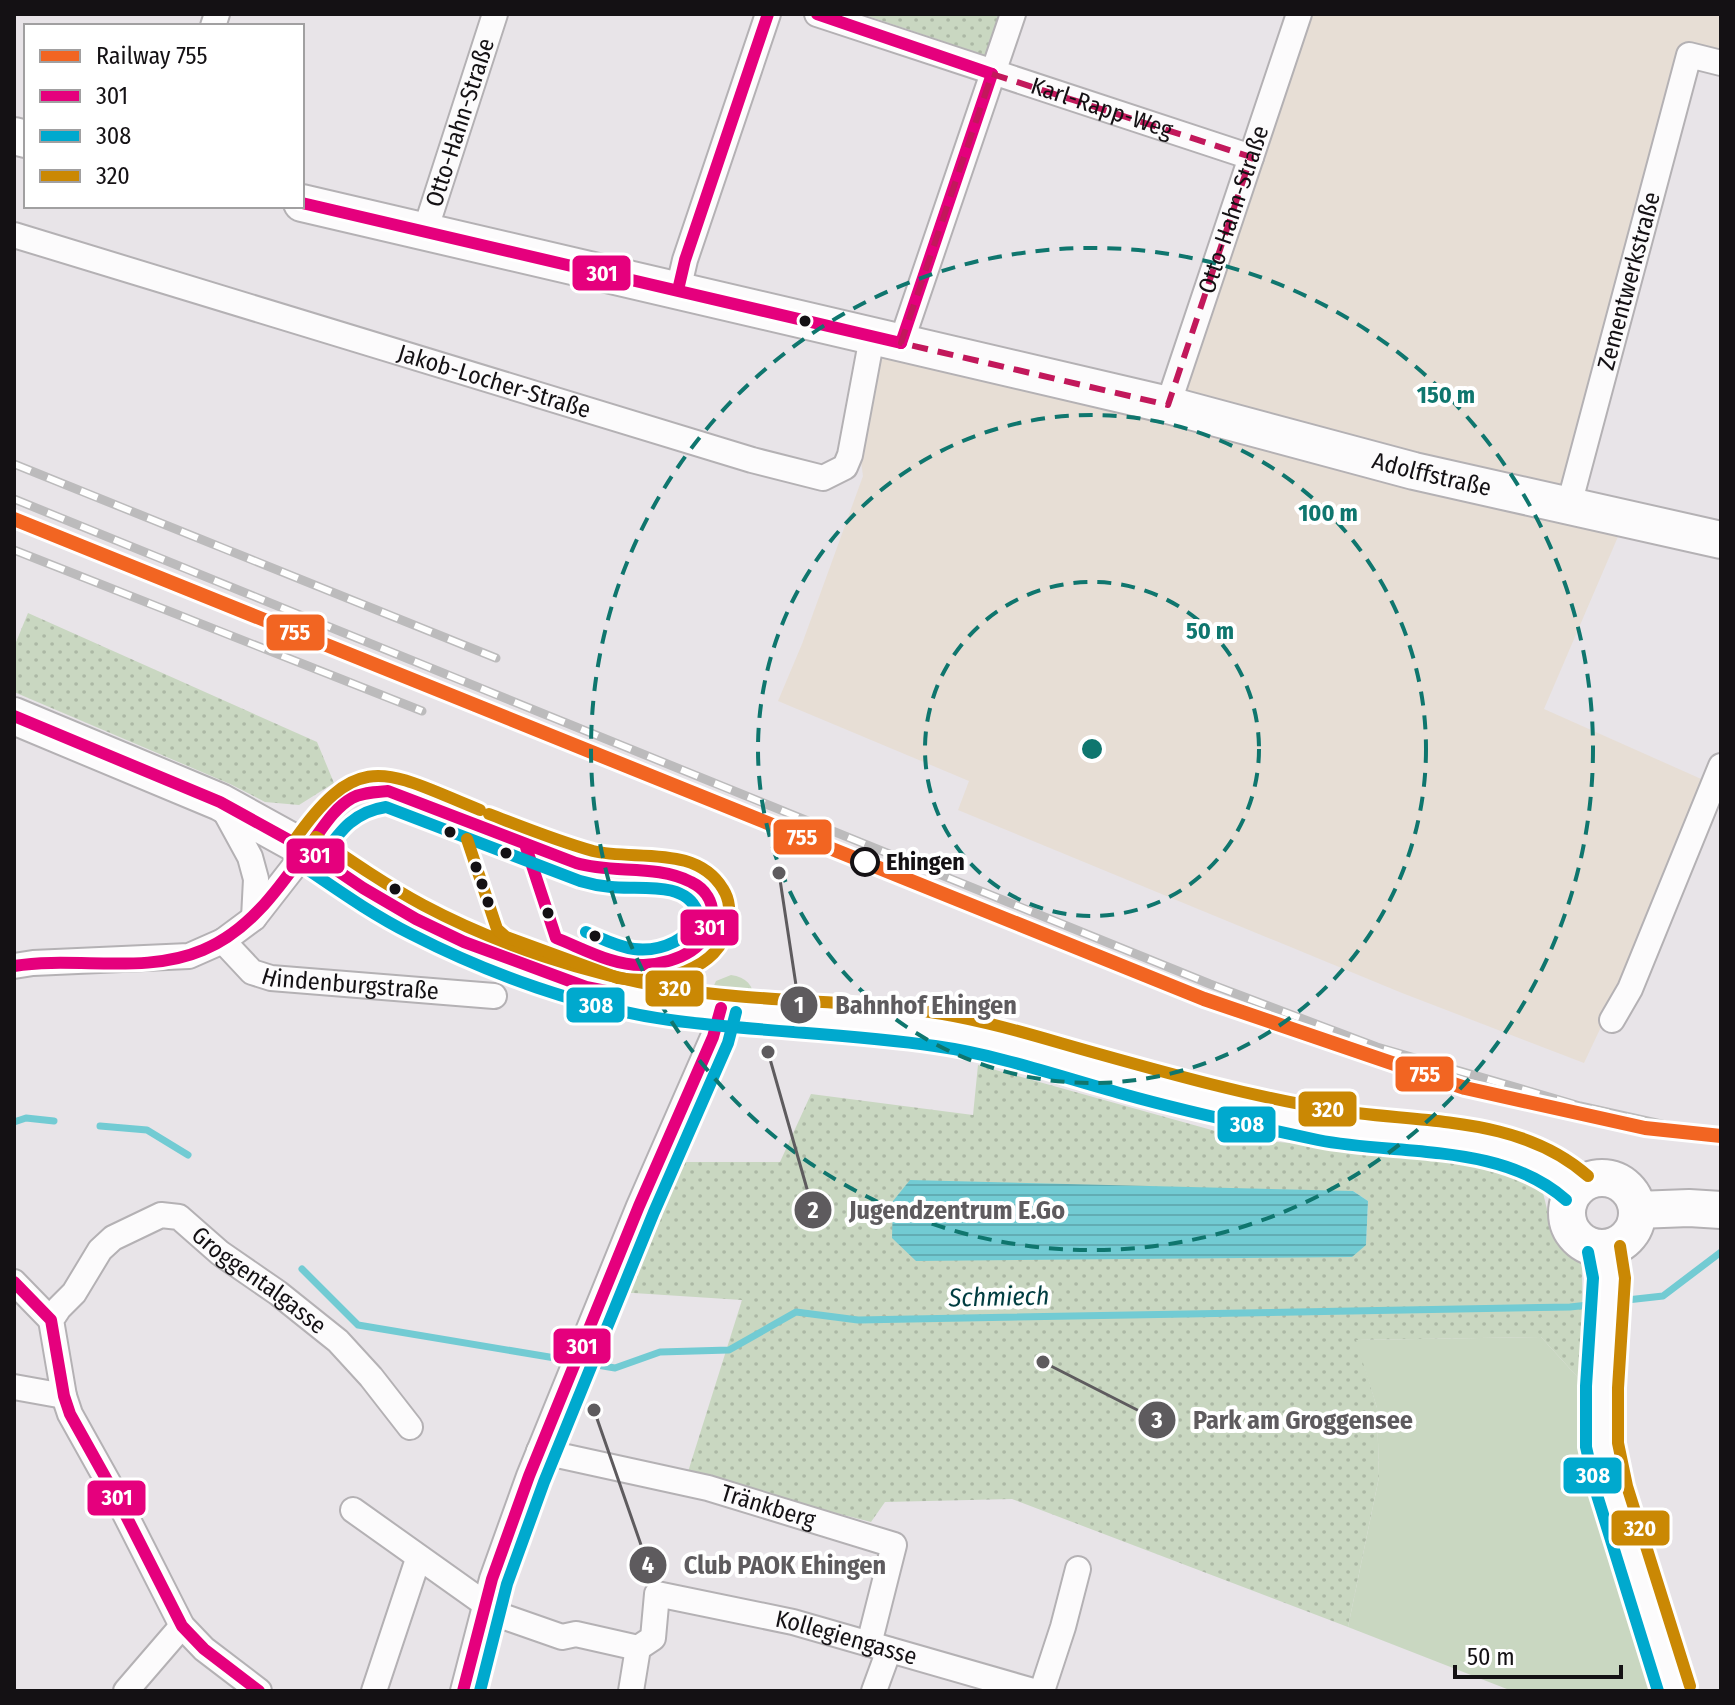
<svg xmlns="http://www.w3.org/2000/svg" width="1735" height="1705" font-family="'Fira Sans Condensed',sans-serif">
<defs>
<pattern id="grass-tufts" width="24" height="20" patternUnits="userSpaceOnUse" patternTransform="scale(2)"><rect width="24" height="20" fill="#c9d7c1"/><path d="M3 7l-1-3M5 7V3M7 7l1-3M15 17l-1-3M17 17v-4M19 17l1-3" fill="none" stroke="#acb8a5"/></pattern>
<pattern id="park-dots" width="8" height="8" patternUnits="userSpaceOnUse" patternTransform="scale(2)"><rect width="8" height="8" fill="#c9d7c1"/><path d="M2 2h.1M6 6h.1" fill="none" stroke="#acb8a5" stroke-width="1.8" stroke-linecap="round"/></pattern>
<pattern id="water-rules" width="6" height="5" patternUnits="userSpaceOnUse" patternTransform="scale(2)"><rect width="6" height="5" fill="#72cbd3"/><path d="M0 2.5h6" fill="none" stroke="#62adb4"/></pattern>
</defs>
<rect width="100%" height="100%" fill="#e8e4e8"/>
<!-- commercial -->
<polygon fill="#e7ded5" points="1311,14 1721,14 1721,63 1690,56 1569,504 1626,518 1544,709 1708,782 1625,976 1584,1063 1402,993 958,810 969,781 778,701 802,644 863,476 855,418 868,350 1185,393"/>
<!-- grass -->
<path fill="url(#grass-tufts)" d="M731,975C746,977 754,985 754,1001L709,996L716,981Z"/>
<!-- park -->
<g fill="url(#park-dots)" fill-rule="evenodd">
<polygon points="862,14 1002,14 987,56"/>
<polygon points="28,613 317,742 334,783 299,805 265,802 230,784 14,692 14,647"/>
<path d="M978,1065L1244,1139L1442,1157L1512,1172L1542,1189C1551,1223 1551,1241 1582,1260L1583,1383L1541,1337L1357,1340L1377,1408L1379,1477L1348,1627L1012,1499L885,1502L871,1522L687,1475L742,1300L618,1292L669,1162H780L811,1094L973,1115ZM1353,1191L1368,1201L1366,1245Z"/>
</g>
<!-- pitch -->
<polygon fill="#c9d7c1" points="1541,1337 1583,1383 1602,1387 1675,1691 1512,1691 1348,1627 1379,1477 1377,1408 1356,1340"/>
<!-- water -->
<polygon fill="url(#water-rules)" points="910,1180 1353,1191 1368,1201 1366,1245 1352,1257 916,1261 892,1238 893,1201"/>
<g fill="none" stroke-linecap="round" stroke-linejoin="round">
<!-- stream -->
<g stroke="#72cbd3" stroke-width="7">
<polyline points="14,1122 26,1118 54,1121"/>
<polyline points="100,1126 147,1130 188,1155"/>
<polyline points="302,1269 358,1325 615,1368 660,1352 729,1350 796,1312 858,1320 1570,1307 1598,1304"/>
<polyline points="1618,1301 1663,1296 1721,1252"/>
</g>
<!-- street casing -->
<g stroke="#b4b1b4" stroke-width="28">
<g id="street">
<path id="s1" d="M817,14L1251,157"/>
<polyline points="213,26 217,14"/>
<path id="s2" d="M425,231L495,14"/>
<path id="s3" d="M14,235L752,460L823,478L845,467L850,455L872,337"/>
<polyline points="678,290 685,260 768,14"/>
<polyline points="901,343 1013,14"/>
<path id="s4" d="M1168,405L1299,14"/>
<path id="s5" d="M1569,505L1689,55L1721,63"/>
<polyline points="221,804 250,857 256,879 254,918"/>
<path id="s6" d="M223,941L252,972L271,978L494,996"/>
<polyline points="14,966 33,963 189,956 223,941 254,918 307,850"/>
<polyline points="1612,1020 1630,989 1721,766"/>
<polyline points="14,1282 51,1320"/>
<polyline points="14,1387 64,1396"/>
<path id="s7" d="M539,1451L708,1488L894,1545L869,1644"/>
<polyline points="353,1510 502,1616 562,1637 576,1634 638,1648"/>
<polyline points="126,1691 182,1626"/>
<path id="s8" d="M259,1691L204,1649L182,1626L118,1500L70,1414L64,1396L51,1320L59,1308L74,1293L100,1250L113,1238L161,1215L179,1217L220,1253L278,1293L338,1341L371,1377L410,1427"/>
<polyline points="374,1691 418,1559"/>
<polyline points="463,1691 492,1579 529,1476 639,1206 713,1037 721,1008"/>
<path id="s9" d="M631,1691L638,1648L653,1638L657,1594L793,1622L1033,1691"/>
<polyline points="874,1691 889,1650"/>
<polyline points="1042,1691 1063,1627 1078,1569"/>
</g>
</g>
<!-- secondary casing -->
<g stroke="#b4b1b4" stroke-width="40">
<g id="secondary">
<polyline points="14,136 26,139"/>
<path id="s10" d="M302,203L1168,405L1414,471L1721,540"/>
<polyline points="14,716 220,802 307,850 363,888 416,919 464,942 586,987 670,1004 940,1030 1014,1047 1192,1097 1326,1125 1429,1136 1500,1148 1528,1156 1558,1171 1577,1188"/>
<circle cx="1602" cy="1213" r="35"/>
<polyline points="1637,1210 1689,1208 1721,1210"/>
<polyline points="1604,1249 1609,1277 1602,1387 1602,1445 1612,1490 1675,1691"/>
</g>
</g>
<!-- street -->
<use href="#street" stroke="#fcfbfc" stroke-width="24"/>
<!-- secondary -->
<use href="#secondary" stroke="#fcfbfc" stroke-width="36"/>
<!-- rail casing -->
<g stroke="#bcbbbc" stroke-width="9">
<g id="rail">
<polyline points="14,464 496,658"/>
<polyline points="14,499 1210,984 1377,1047 1580,1106 1706,1134"/>
<polyline points="14,550 422,711"/>
</g>
</g>
<!-- rail -->
<use href="#rail" stroke="#fff" stroke-width="6" stroke-dasharray="18" stroke-linecap="butt"/>
<!-- bus-1 casing -->
<g stroke="#fff" stroke-width="18">
<g id="bus-1">
<polyline points="817,14 992,74"/>
<polyline points="302,203 901,343"/>
<polyline points="678,290 685,260 768,14"/>
<polyline points="901,343 992,74"/>
<polyline points="14,716 220,802 307,850 363,888 416,919 464,942 586,987 616,993"/>
<path d="M14,966C75,956 145,975 203,950C254,929 284,880 315,838C325,824 336,807 352,798C363,792 376,792 388,791L576,863C613,874 656,864 691,882C722,897 717,934 691,951C677,960 660,964 644,965C613,966 584,949 556,938L525,844"/>
<polyline points="14,1282 51,1320 64,1396 70,1414 118,1500 182,1626 204,1649 259,1691"/>
<polyline points="463,1691 492,1579 529,1476 639,1206 713,1037 721,1008"/>
</g>
</g>
<!-- bus-2 casing -->
<g stroke="#fff" stroke-width="18">
<g id="bus-2">
<path d="M320,859C339,833 352,812 386,807L580,881C590,884 600,886 611,887C637,890 685,880 697,911C695,940 659,952 634,949C617,947 601,938 586,932"/>
<path d="M298,863C335,888 371,914 411,934C489,974 582,1008 670,1020C758,1032 847,1033 935,1046C999,1055 1061,1077 1123,1094C1187,1112 1252,1126 1318,1140C1398,1156 1501,1142 1566,1200"/>
<polyline points="1588,1252 1593,1278 1586,1386 1586,1447 1597,1495 1658,1691"/>
<polyline points="480,1691 507,1584 544,1482 654,1212 728,1043 736,1012"/>
</g>
</g>
<!-- bus-3 casing -->
<g stroke="#fff" stroke-width="18">
<g id="bus-3">
<path d="M316,837C351,861 386,885 423,905C498,945 587,974 670,988C760,1003 853,999 943,1014C996,1023 1048,1040 1099,1054C1174,1075 1250,1096 1327,1109C1415,1124 1517,1113 1588,1176"/>
<path d="M467,839L497,929L506,937L618,978C658,985 721,971 728,924C730,911 730,900 723,889C696,844 635,861 593,851C557,841 523,827 489,814"/>
<path d="M294,841C360,746 388,773 480,810"/>
<polyline points="1620,1246 1625,1278 1618,1388 1618,1443 1627,1486 1690,1686"/>
</g>
</g>
<!-- bus-1 -->
<use href="#bus-1" stroke="#e5007d" stroke-width="12"/>
<!-- bus-2 -->
<use href="#bus-2" stroke="#00a9ce" stroke-width="12"/>
<!-- bus-3 -->
<use href="#bus-3" stroke="#ca8804" stroke-width="12"/>
<!-- rail-1 casing -->
<g stroke="#fff" stroke-width="20">
<polyline id="rail-1" points="14,519 1204,999 1465,1088 1645,1128 1721,1136"/>
</g>
<!-- rail-1 -->
<use href="#rail-1" stroke="#f26522" stroke-width="14"/>
</g>
<!-- marked area -->
<path fill="none" stroke="#c2185b" stroke-width="6" stroke-dasharray="16 10" stroke-linejoin="round" d="M992,74L1251,157L1168,405L901,343Z"/>
<!-- distance rings -->
<g fill="none" stroke="#0f766e" stroke-width="4" stroke-dasharray="14 10">
<circle cx="1092" cy="749" r="167"/>
<circle cx="1092" cy="749" r="334"/>
<circle cx="1092" cy="749" r="501"/>
</g>
<!-- markers -->
<g fill="#141114" stroke="#fff" stroke-width="3">
<circle cx="805" cy="321" r="7"/>
<circle cx="450" cy="832" r="7"/>
<circle cx="506" cy="853" r="7"/>
<circle cx="476" cy="867" r="7"/>
<circle cx="482" cy="884" r="7"/>
<circle cx="395" cy="889" r="7"/>
<circle cx="488" cy="902" r="7"/>
<circle cx="548" cy="913" r="7"/>
<circle cx="595" cy="936" r="7"/>
</g>
<circle fill="#fff" stroke="#141114" stroke-width="4" cx="865" cy="862" r="13"/>
<g text-anchor="middle" dominant-baseline="central" stroke-width="8" stroke-linejoin="round" paint-order="stroke">
<!-- street labels -->
<g font-size="24" fill="#141114" stroke="#fff">
<text stroke="none"><textPath href="#s1" startOffset="300">Karl-Rapp-Weg</textPath></text>
<text stroke="none"><textPath href="#s2" startOffset="114">Otto-Hahn-Straße</textPath></text>
<text stroke="none"><textPath href="#s4" startOffset="206">Otto-Hahn-Straße</textPath></text>
<text stroke="none"><textPath href="#s5" startOffset="232">Zementwerkstraße</textPath></text>
<text stroke="none"><textPath href="#s3" startOffset="502">Jakob-Locher-Straße</textPath></text>
<text stroke="none"><textPath href="#s10" startOffset="1162">Adolffstraße</textPath></text>
<text stroke="none"><textPath href="#s6" startOffset="142">Hindenburgstraße</textPath></text>
<text stroke="none"><textPath href="#s8" startOffset="714">Groggentalgasse</textPath></text>
<text stroke="none"><textPath href="#s7" startOffset="236">Tränkberg</textPath></text>
<text stroke="none"><textPath href="#s9" startOffset="300">Kollegiengasse</textPath></text>
</g>
<!-- stop labels -->
<g font-size="24" font-weight="bold" fill="#141114" stroke="#fff" text-anchor="start">
<text x="886" y="862">Ehingen</text>
</g>
<!-- water labels -->
<g font-size="26" font-style="italic" fill="#003d41" stroke="#fff">
<text transform="translate(999 1297) rotate(-1)">Schmiech</text>
</g>
</g>
<circle cx="1092" cy="749" r="12" fill="#0f766e" stroke="#fff" stroke-width="4"/>
<g font-size="24" text-anchor="middle" font-weight="bold" fill="#0f766e" stroke="#fff" stroke-width="8" stroke-linejoin="round" paint-order="stroke">
<text x="1446" y="403">150 m</text>
<text x="1328" y="521">100 m</text>
<text x="1210" y="639">50 m</text>
</g>
<!-- callouts -->
<path fill="none" stroke="#5e5b5e" stroke-width="3" d="M779 873L799 1005M768 1052L813 1210M1043 1362L1157 1420M594 1410L648 1565"/>
<g fill="#5e5b5e" stroke="#fff" stroke-width="3">
<circle cx="779" cy="873" r="8"/>
<circle cx="768" cy="1052" r="8"/>
<circle cx="1043" cy="1362" r="8"/>
<circle cx="594" cy="1410" r="8"/>
<circle cx="799" cy="1005" r="20"/>
<circle cx="813" cy="1210" r="20"/>
<circle cx="1157" cy="1420" r="20"/>
<circle cx="648" cy="1565" r="20"/>
</g>
<g font-size="24" text-anchor="middle" font-weight="bold" fill="#fff">
<text x="799" y="1013">1</text>
<text x="813" y="1218">2</text>
<text x="1157" y="1428">3</text>
<text x="648" y="1573">4</text>
</g>
<g font-size="26" text-anchor="middle" font-weight="bold" fill="#5e5b5e" stroke="#fff" stroke-width="8" stroke-linejoin="round" paint-order="stroke">
<text x="926" y="1014">Bahnhof Ehingen</text>
<text x="957" y="1219">Jugendzentrum E.Go</text>
<text x="1303" y="1429">Park am Groggensee</text>
<text x="785" y="1574">Club PAOK Ehingen</text>
</g>
<g stroke="#fff" stroke-width="3">
<rect x="571" y="254" width="61" height="38" rx="8" fill="#e5007d"/>
<rect x="265" y="613" width="61" height="39" rx="8" fill="#f26522"/>
<rect x="772" y="818" width="61" height="38" rx="8" fill="#f26522"/>
<rect x="285" y="837" width="61" height="38" rx="8" fill="#e5007d"/>
<rect x="679" y="908" width="61" height="39" rx="8" fill="#e5007d"/>
<rect x="644" y="969" width="61" height="39" rx="8" fill="#ca8804"/>
<rect x="565" y="986" width="61" height="38" rx="8" fill="#00a9ce"/>
<rect x="1394" y="1055" width="61" height="38" rx="8" fill="#f26522"/>
<rect x="1297" y="1090" width="61" height="38" rx="8" fill="#ca8804"/>
<rect x="1216" y="1105" width="61" height="39" rx="8" fill="#00a9ce"/>
<rect x="552" y="1327" width="60" height="38" rx="8" fill="#e5007d"/>
<rect x="1562" y="1456" width="61" height="39" rx="8" fill="#00a9ce"/>
<rect x="86" y="1479" width="61" height="38" rx="8" fill="#e5007d"/>
<rect x="1610" y="1509" width="61" height="38" rx="8" fill="#ca8804"/>
</g>
<g font-size="22" text-anchor="middle" font-weight="bold" fill="#fff">
<text x="602" y="281">301</text>
<text x="295" y="640">755</text>
<text x="802" y="845">755</text>
<text x="315" y="863">301</text>
<text x="710" y="935">301</text>
<text x="675" y="996">320</text>
<text x="596" y="1013">308</text>
<text x="1425" y="1082">755</text>
<text x="1328" y="1117">320</text>
<text x="1247" y="1132">308</text>
<text x="582" y="1354">301</text>
<text x="1593" y="1483">308</text>
<text x="117" y="1505">301</text>
<text x="1640" y="1536">320</text>
</g>
<!-- border -->
<rect width="1735" height="1705" fill="none" stroke="#141114" stroke-width="32"/>
<!-- legend -->
<rect x="24" y="24" width="280" height="184" fill="#ffffff" stroke="#a1a0a1" stroke-width="2"/>
<rect x="40" y="50" width="40" height="12" fill="#f26522" stroke="#a1a0a1" stroke-width="2"/>
<text x="96" y="64" font-size="24" fill="#141114">Railway 755</text>
<rect x="40" y="90" width="40" height="12" fill="#e5007d" stroke="#a1a0a1" stroke-width="2"/>
<text x="96" y="104" font-size="24" fill="#141114">301</text>
<rect x="40" y="130" width="40" height="12" fill="#00a9ce" stroke="#a1a0a1" stroke-width="2"/>
<text x="96" y="144" font-size="24" fill="#141114">308</text>
<rect x="40" y="170" width="40" height="12" fill="#ca8804" stroke="#a1a0a1" stroke-width="2"/>
<text x="96" y="184" font-size="24" fill="#141114">320</text>
<!-- scale -->
<path d="M1455 1665v12h166v-12" fill="none" stroke="#141114" stroke-width="4"/>
<text x="1467" y="1665" font-size="24" fill="#141114" stroke="#ffffff" stroke-width="6" paint-order="stroke">50 m</text>
</svg>
